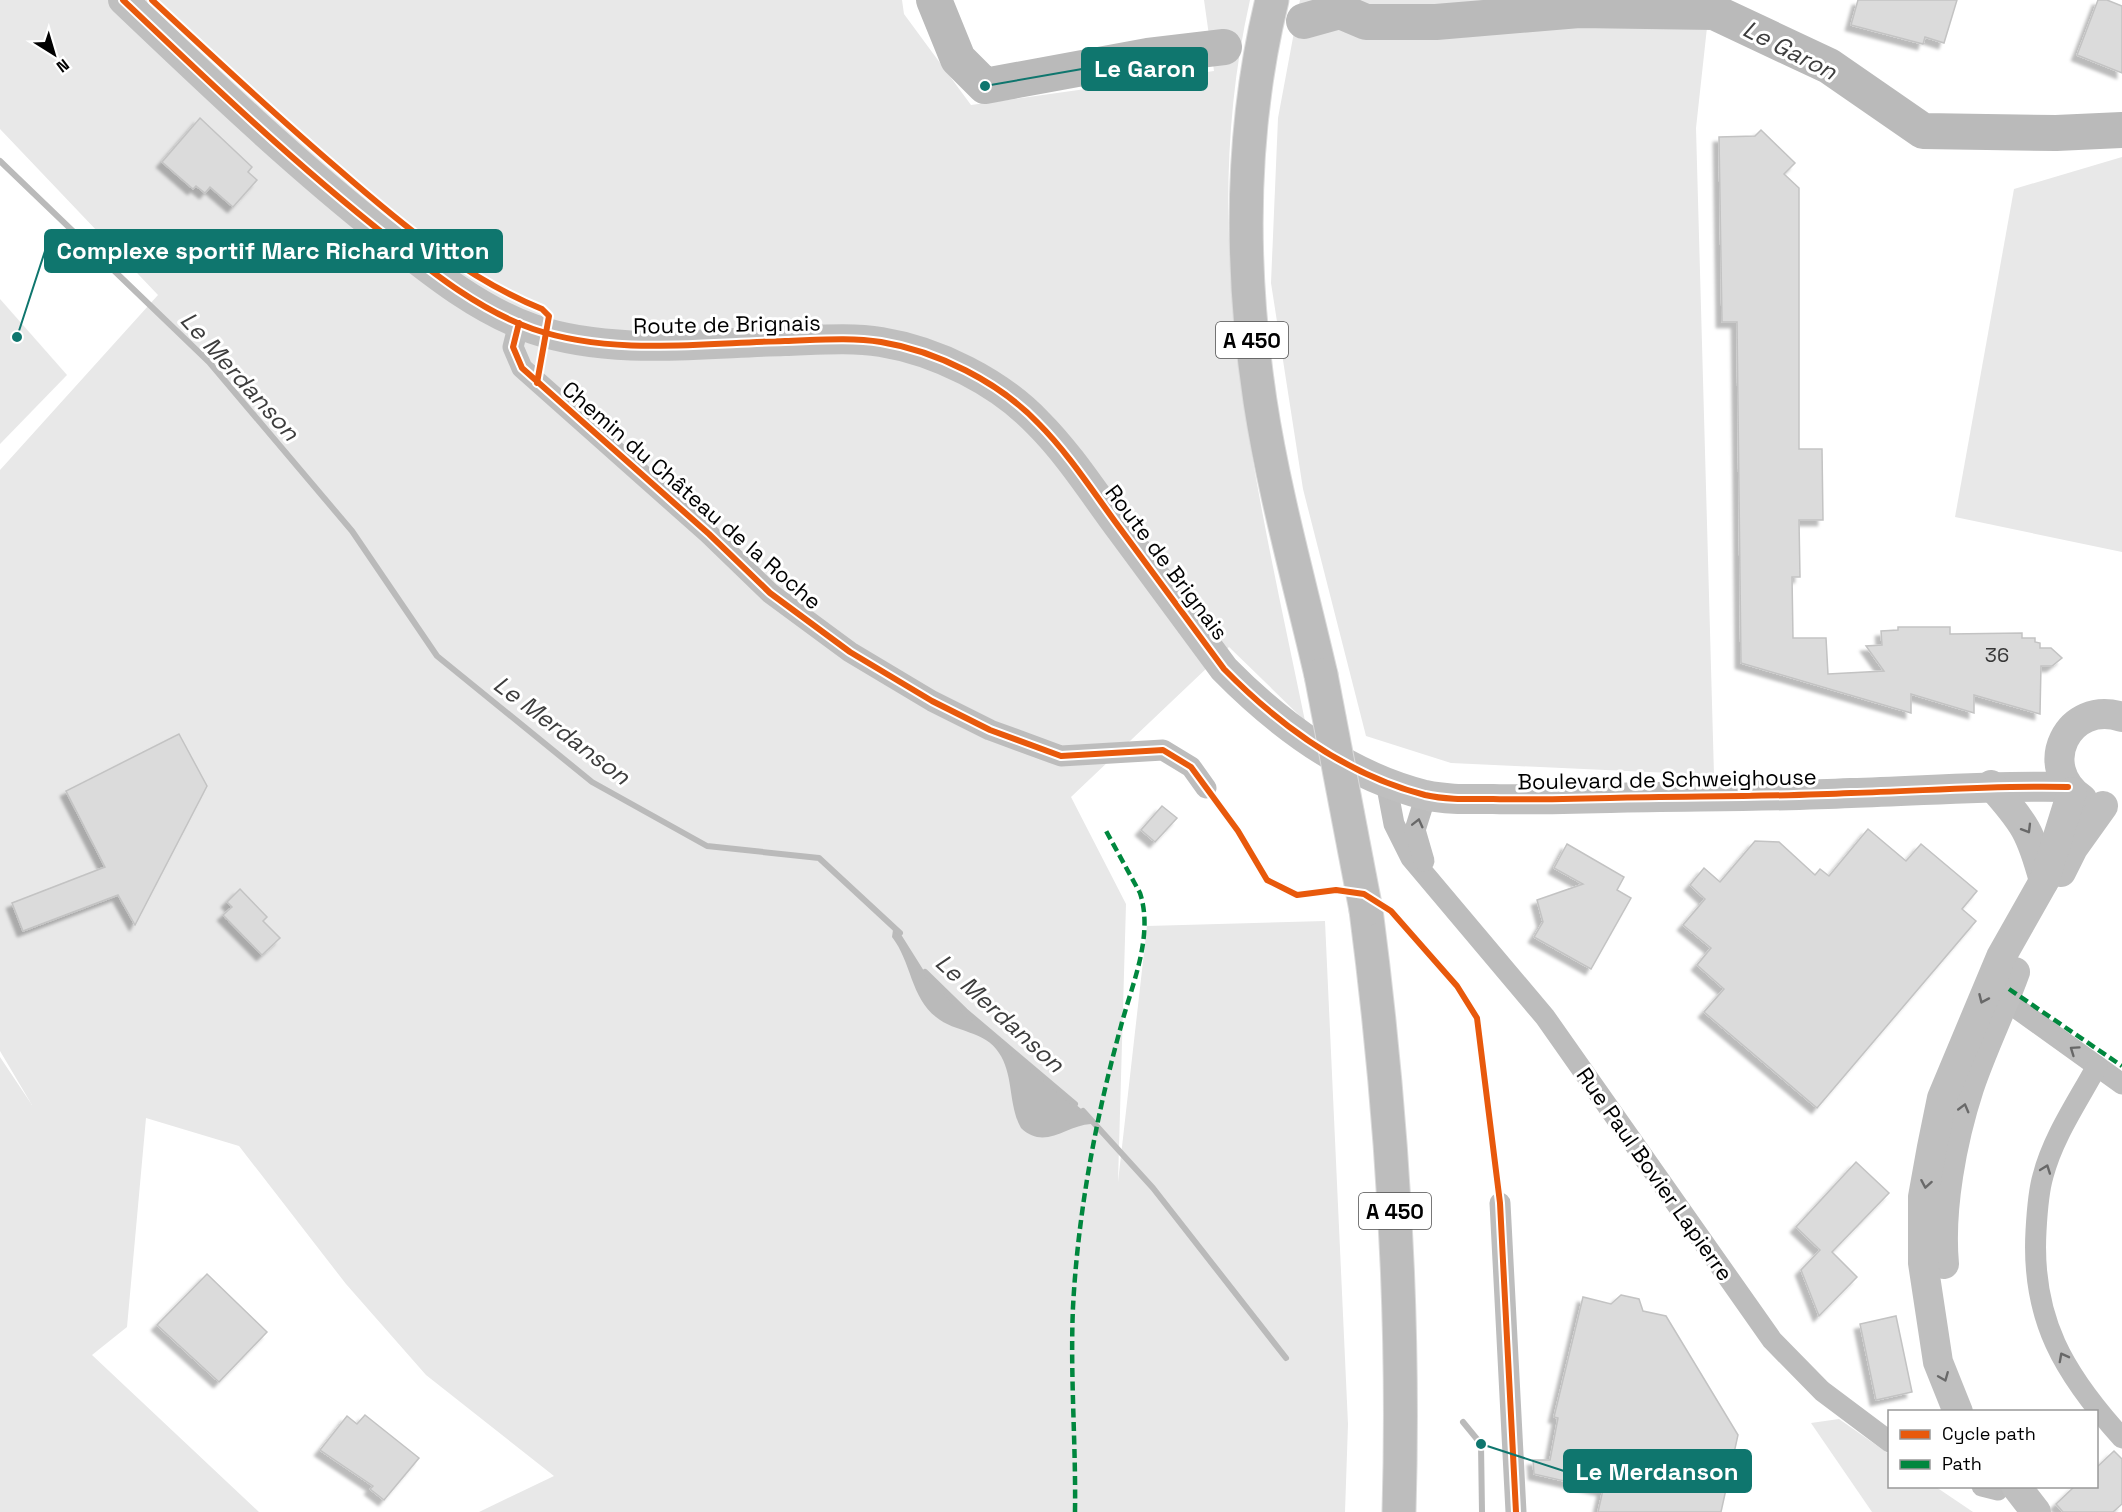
<svg xmlns="http://www.w3.org/2000/svg" width="2122" height="1512" font-family="'Space Grotesk',sans-serif">
<defs>
<filter id="shadow"><feDropShadow dx="-5.5" dy="5.5" stdDeviation="1.5" flood-color="#0004"/></filter>
</defs>
<rect width="100%" height="100%" fill="#fff"/>
<!-- green -->
<g fill="#e8e8e8">
<path d="M0,0H902L904,14L971,105L1214,71L1204,0H1250C1195,242 1256,483 1305,721L1229,647L1071,797L1126,904L1118,1182L1147,926L1325,921L1348,1424L1345,1512H479L554,1476L426,1375L346,1284L239,1146L146,1118L127,1327L92,1355L259,1512H0V1057L32,1105L0,1051V470L158,295L0,129Z"/>
<polygon points="1300,0 1710,0 1696,128 1714,775 1451,763 1366,736 1303,489 1271,283 1278,118"/>
<polygon points="2122,157 2122,552 1955,517 2014,189"/>
<polygon points="0,299 67,375 0,444"/>
<polygon points="1839,1419 1889,1454 1890,1486 1936,1487 1973,1512 1872,1512 1811,1423"/>
</g>
<!-- water -->
<path fill="#bababa" d="M897,928L924,971L965,1011L1093,1119L1091,1124C1066,1125 1045,1151 1021,1128C1008,1105 1014,1075 999,1053C985,1030 955,1033 936,1017C911,998 911,961 892,937L893,930Z"/>
<g fill="none" stroke-linecap="round" stroke-linejoin="round">
<!-- stream -->
<g stroke="#bababa" stroke-width="6">
<polyline points="0,161 209,362 352,531 437,656 592,782 707,846 819,858 900,933"/>
<polyline points="925,972 965,1011 1075,1104"/>
<polyline points="1083,1111 1153,1188 1286,1358"/>
<polyline points="1463,1422 1481,1444 1482,1512"/>
</g>
<!-- river -->
<g stroke="#bababa" stroke-width="36">
<polyline points="934,0 958,59 985,86 1148,56 1224,47"/>
<polyline points="1304,21 1340,11 1366,22 1436,22 1579,10 1714,12 1829,66 1923,131 2056,133 2122,130"/>
</g>
</g>
<!-- building -->
<g fill="#dbdbdb" stroke="#c3c3c3" stroke-width="1.5" filter="url(#shadow)">
<polygon points="1858,0 1957,0 1944,43 1925,37 1923,44 1851,25"/>
<polygon points="2098,0 2107,0 2122,6 2122,73 2077,55"/>
<polygon points="200,118 252,167 248,172 257,180 233,207 210,187 205,193 196,186 193,189 162,162"/>
<polygon points="1761,130 1795,163 1784,174 1799,188 1799,449 1822,449 1823,520 1799,520 1800,577 1792,577 1793,638 1826,638 1828,674 1884,671 1866,646 1882,645 1881,631 1898,630 1898,627 1950,627 1950,634 2022,633 2022,638 2035,638 2035,642 2040,643 2040,648 2051,648 2062,658 2052,666 2041,666 2040,714 1974,695 1974,713 1911,694 1911,713 1741,663 1737,322 1722,322 1719,137 1755,136"/>
<polygon points="179,734 207,786 135,925 118,895 23,931 12,903 105,867 66,791"/>
<polygon points="1162,806 1177,818 1155,842 1141,830"/>
<polygon points="1868,829 1906,861 1921,844 1977,891 1962,909 1976,921 1817,1108 1704,1012 1724,989 1697,965 1711,948 1683,925 1705,899 1690,885 1704,868 1720,882 1755,841 1779,842 1815,875 1820,869 1829,876"/>
<polygon points="1567,844 1624,877 1617,890 1631,898 1591,969 1534,937 1543,922 1537,900 1583,884 1554,868"/>
<polygon points="240,889 267,917 263,921 280,938 262,955 223,915 232,907 227,902"/>
<polygon points="1856,1162 1889,1193 1832,1252 1857,1277 1819,1316 1801,1270 1820,1250 1796,1227"/>
<polygon points="207,1274 267,1332 219,1382 157,1325"/>
<polygon points="1621,1295 1639,1299 1643,1311 1666,1316 1738,1435 1721,1512 1598,1512 1603,1490 1534,1474 1533,1460 1550,1460 1558,1418 1554,1417 1583,1297 1611,1304"/>
<polygon points="1896,1316 1912,1392 1876,1400 1860,1324"/>
<polygon points="365,1415 419,1458 384,1500 370,1489 373,1486 320,1450 347,1416 357,1424"/>
<polygon points="2114,1451 2122,1459 2122,1504 2113,1512 2063,1512 2056,1504 2075,1486 2097,1486 2097,1467"/>
</g>
<g fill="none" stroke-linecap="round" stroke-linejoin="round">
<!-- highway casing -->
<g stroke="#dbdbdb" stroke-width="35">
<g id="highway">
<path d="M1272,0C1240,131 1240,268 1260,401C1274,493 1300,584 1321,675"/>
<path d="M1366,910C1392,1110 1405,1311 1399,1512"/>
</g>
</g>
<!-- street -->
<g stroke="#bdbdbd" stroke-width="21">
<polyline points="519,323 513,347 522,368 709,534 770,593 850,652 932,701 990,730 1061,756 1163,750 1191,767 1206,788"/>
<polyline points="1386,782 1394,824 1411,858 1545,1017 1772,1340 1822,1391 1890,1442"/>
<polyline points="1424,861 1415,830 1426,795"/>
<polyline points="2005,1000 2122,1084"/>
<path d="M2097,1066C2078,1101 2053,1137 2043,1176C2038,1193 2037,1213 2036,1231C2031,1319 2064,1374 2122,1438"/>
<polyline points="1500,1203 1516,1512"/>
<polyline points="1982,1486 1998,1490"/>
</g>
<!-- secondary -->
<g stroke="#bfbfbf" stroke-width="30">
<path d="M123,0C209,82 295,164 389,238C433,273 479,310 533,329C613,356 703,343 785,341C817,340 851,337 881,342C937,351 999,382 1038,423C1070,455 1095,495 1122,531C1156,577 1190,623 1224,669C1280,726 1346,775 1425,795C1447,800 1470,799 1493,799C1532,800 1571,799 1610,798C1691,796 1771,797 1851,793C1923,791 1995,785 2068,787"/>
<path d="M1991,785C2025,823 2031,833 2044,881"/>
<path d="M2082,799C2035,767 2068,699 2122,717"/>
<polyline points="2061,872 2073,848 2103,806"/>
<path d="M1944,1264C1939,1209 1952,1140 1969,1088C1982,1049 2001,1011 2015,972"/>
<polyline points="1958,1412 1938,1362 1923,1263 1923,1197 1932,1147 1942,1098 2001,957 2044,881 2072,792"/>
<polyline points="2016,1486 2036,1512"/>
</g>
<!-- highway -->
<use href="#highway" stroke="#bdbdbd" stroke-width="33"/>
<!-- highway-bridge casing -->
<g stroke="#dbdbdb" stroke-width="35" stroke-linecap="butt">
<polyline id="highway-bridge" points="1321,675 1366,910"/>
</g>
<!-- highway-bridge -->
<use href="#highway-bridge" stroke="#bdbdbd" stroke-width="33"/>
<!-- quiet -->
<g stroke="#00873e" stroke-width="4.5" stroke-dasharray="9 4.5" stroke-linecap="butt">
<polyline points="2009,989 2122,1066"/>
<path d="M1075,1512C1076,1444 1070,1375 1073,1307C1078,1212 1096,1117 1121,1026C1132,984 1154,936 1140,893L1105,829"/>
</g>
<!-- cycleway casing -->
<g stroke="#fff" stroke-width="10">
<g id="cycleway">
<path d="M123,0C209,82 295,164 389,238C433,273 479,310 533,329C613,356 703,343 785,341C817,340 851,337 881,342C937,351 999,382 1038,423C1070,455 1095,495 1122,531C1156,577 1190,623 1224,669C1280,726 1346,775 1425,795C1447,800 1470,799 1493,799C1532,800 1571,799 1610,798C1691,796 1771,797 1851,793C1923,791 1995,785 2068,787"/>
<path d="M152,0C213,57 274,114 337,168C400,223 465,278 542,309L549,316L537,383"/>
<polyline points="519,323 513,347 522,368 709,534 770,593 850,652 932,701 990,730 1061,756 1163,750 1191,767 1238,831 1267,880 1297,895 1336,890 1364,894 1391,911 1457,986 1477,1018 1500,1203 1516,1512"/>
</g>
</g>
<!-- cycleway -->
<use href="#cycleway" stroke="#e8590c" stroke-width="6"/>
</g>
<!-- one-way arrows -->
<defs><path id="oneway-chevron" d="M-2-3.5L2.5 0L-2 3.5" fill="none" stroke-width="1.6" stroke-linecap="round" stroke-linejoin="round" transform="scale(1.5)"/></defs>
<g stroke="#686868">
<use href="#oneway-chevron" transform="translate(1418 823) rotate(-76)"/>
<use href="#oneway-chevron" transform="translate(2074 1050) rotate(-145)"/>
<use href="#oneway-chevron" transform="translate(2046 1169) rotate(-70)"/>
<use href="#oneway-chevron" transform="translate(2063 1357) rotate(-118)"/>
</g>
<g stroke="#696969">
<use href="#oneway-chevron" transform="translate(2027 829) rotate(59)"/>
<use href="#oneway-chevron" transform="translate(1983 999) rotate(114)"/>
<use href="#oneway-chevron" transform="translate(1964 1108) rotate(-75)"/>
<use href="#oneway-chevron" transform="translate(1926 1184) rotate(100)"/>
<use href="#oneway-chevron" transform="translate(1944 1377) rotate(68)"/>
</g>
<g text-anchor="middle" dominant-baseline="central" stroke-width="6" stroke-linejoin="round" paint-order="stroke">
<!-- number labels -->
<g font-size="20" fill="#373737">
<text x="1997" y="655">36</text>
</g>
<!-- shield labels -->
<g fill="#fff" stroke="#4c4c4c" stroke-width="1.5">
<rect x="1216" y="322" width="72" height="36" rx="4.5"/>
<rect x="1359" y="1193" width="72" height="36" rx="4.5"/>
</g>
<g font-size="21" font-weight="bold" fill="#000">
<text x="1252" y="340">A 450</text>
<text x="1395" y="1211">A 450</text>
</g>
<!-- street labels -->
<g font-size="22" fill="#000" stroke="#fff">
<text transform="translate(727 324) rotate(-1)">Route de Brignais</text>
<text transform="translate(692 495) rotate(41)">Chemin du Château de la Roche</text>
<text transform="translate(1167 562) rotate(53)">Route de Brignais</text>
<text transform="translate(1667 779) rotate(-1)">Boulevard de Schweighouse</text>
<text transform="translate(1655 1174) rotate(55)">Rue Paul Bovier Lapierre</text>
</g>
<!-- water labels -->
<g font-size="24" font-style="italic" fill="#3d3d3d" stroke="#fff">
<text transform="translate(1790 50) rotate(27)">Le Garon</text>
<text transform="translate(240 376) rotate(48)">Le Merdanson</text>
<text transform="translate(562 730) rotate(37)">Le Merdanson</text>
<text transform="translate(1000 1013) rotate(42)">Le Merdanson</text>
</g>
</g>
<!-- callouts -->
<path fill="none" stroke="#0f766e" stroke-width="2" d="M985 86L1082 69M17 337L45 251M1481 1444L1564 1471"/>
<g fill="#0f766e" stroke="#fff" stroke-width="2">
<circle cx="985" cy="86" r="6"/>
<circle cx="17" cy="337" r="6"/>
<circle cx="1481" cy="1444" r="6"/>
</g>
<g fill="#0f766e" stroke="#0f766e" stroke-width="2">
<rect x="1082" y="48" width="125" height="42" rx="6"/>
<rect x="45" y="230" width="457" height="42" rx="6"/>
<rect x="1564" y="1450" width="187" height="42" rx="6"/>
</g>
<g font-size="24" text-anchor="middle" font-weight="bold" fill="#fff">
<text x="1145" y="77">Le Garon</text>
<text x="273" y="259">Complexe sportif Marc Richard Vitton</text>
<text x="1657" y="1480">Le Merdanson</text>
</g>
<!-- legend -->
<rect x="1888" y="1410" width="210" height="78" fill="#ffffff" stroke="#999999" stroke-width="1.5"/>
<rect x="1900" y="1430" width="30" height="9" fill="#e8590c" stroke="#999999" stroke-width="1.5"/>
<text x="1942" y="1440" font-size="18" fill="#000000">Cycle path</text>
<rect x="1900" y="1460" width="30" height="9" fill="#00873e" stroke="#999999" stroke-width="1.5"/>
<text x="1942" y="1470" font-size="18" fill="#000000">Path</text>
<!-- north arrow -->
<g transform="translate(54 54) rotate(143)" stroke="#ffffff" stroke-width="4.5" paint-order="stroke">
<path d="M0-4.5L10 22L0 15L-10 22Z" fill="#000000"/>
<text y="-9" font-size="16" font-weight="bold" text-anchor="middle" fill="#000000">N</text>
</g>
</svg>
